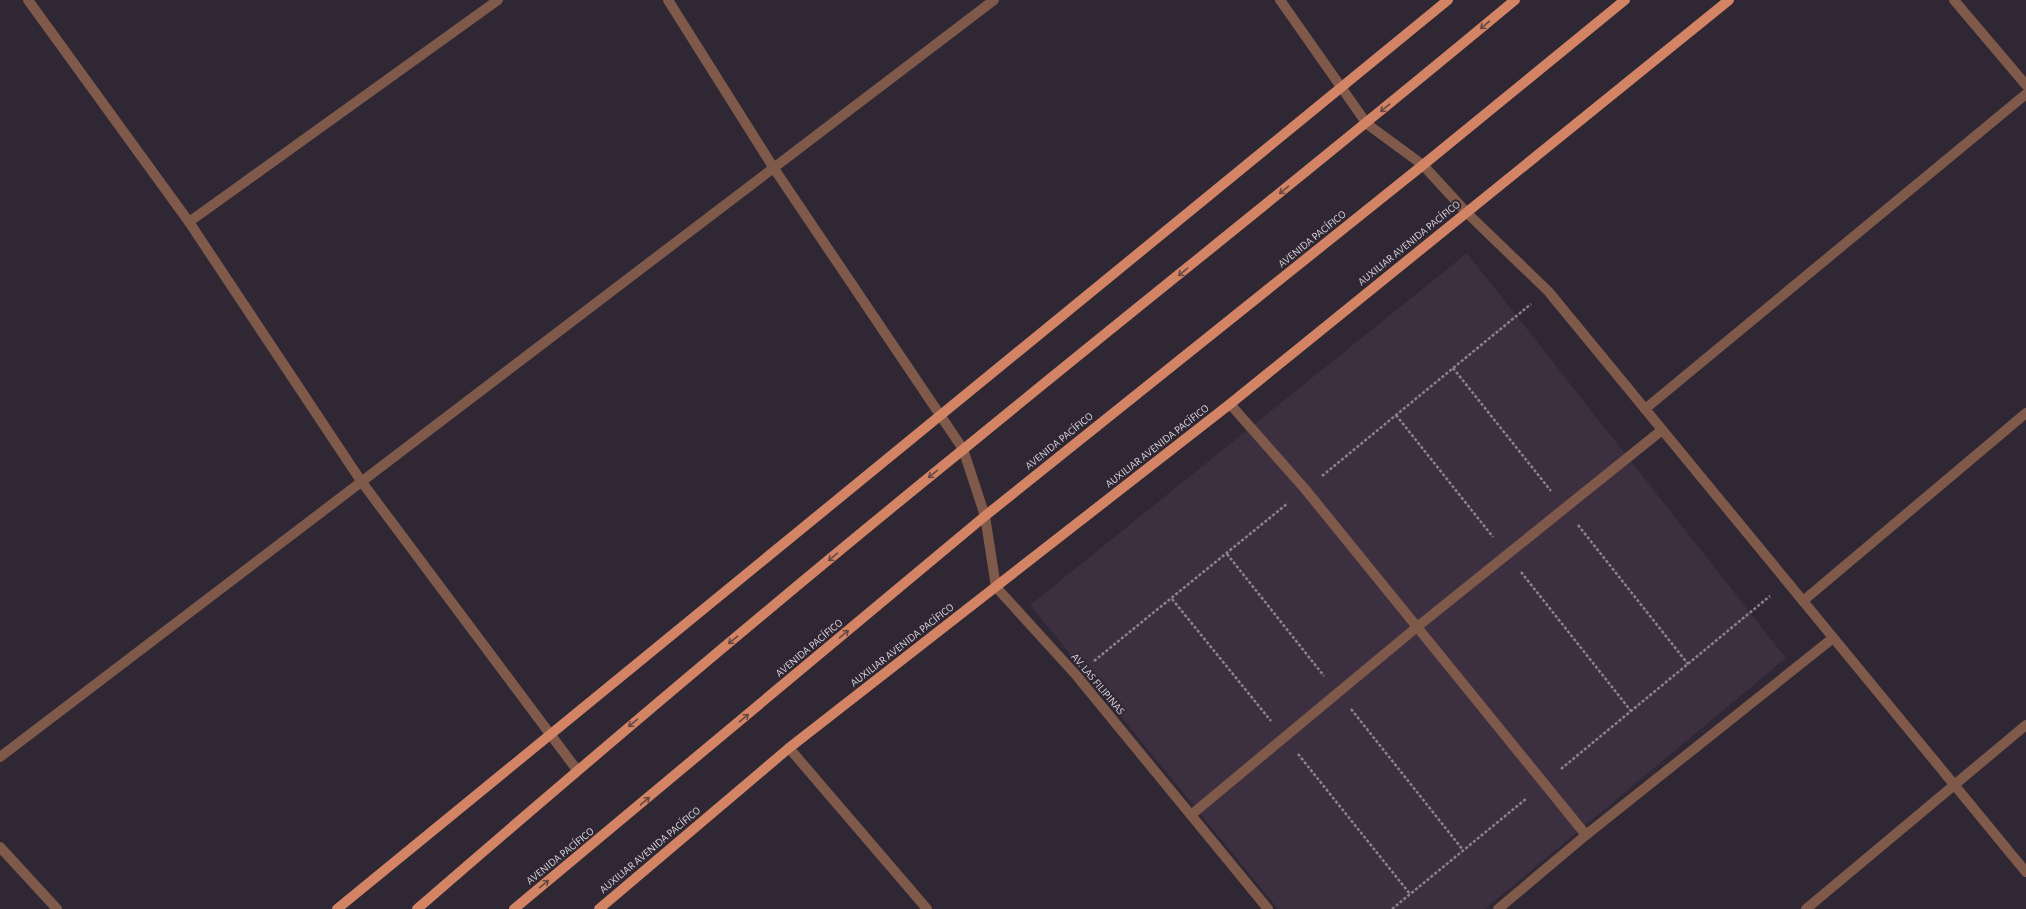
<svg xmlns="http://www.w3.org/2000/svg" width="2026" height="909" font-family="'Alegreya Sans',sans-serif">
<rect width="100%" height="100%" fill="#2f2733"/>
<!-- built -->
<polygon fill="#3b2f40" points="1467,253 1786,658 1485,909 1278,909 1030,605"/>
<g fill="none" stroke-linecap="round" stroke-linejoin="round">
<!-- path -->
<g stroke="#8b848e" stroke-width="2.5" stroke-dasharray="3 2" stroke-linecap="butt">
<polyline points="1453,368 1551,491"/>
<polyline points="1396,415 1493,537"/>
<polyline points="1322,476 1531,304"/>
<polyline points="1578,525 1688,664"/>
<polyline points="1227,554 1324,676"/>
<polyline points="1521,572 1631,711"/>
<polyline points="1172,599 1271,721"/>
<polyline points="1094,661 1288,503"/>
<polyline points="1351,709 1463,850"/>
<polyline points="1298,754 1410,894"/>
<polyline points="1561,769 1770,596"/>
<polyline points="1392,909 1527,798"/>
</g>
<!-- minor -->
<g stroke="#7f5949" stroke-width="10">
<polyline points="28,0 189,222 361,481 577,770"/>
<polyline points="668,0 775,170 963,449 985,516 996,587 1076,675 1268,909"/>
<polyline points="1280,0 1367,124 1423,165 1466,212 1548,291 2026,872"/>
<polyline points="1954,0 2026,85"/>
<polyline points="189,222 498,0"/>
<polyline points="1230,404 1305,489 1586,835"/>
<polyline points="1645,409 2026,94"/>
<polyline points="1803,601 2026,413"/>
<polyline points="789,748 927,909"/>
<path d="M0,757C331,505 664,255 994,0"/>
<polyline points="1191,815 1417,627 1662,430"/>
<polyline points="0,847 57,909"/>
<polyline points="1498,909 1586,835 1833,638"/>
<polyline points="1806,909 2026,725"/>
</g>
<!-- major -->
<g stroke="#d38464" stroke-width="10">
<polyline points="337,909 1448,0"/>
<path d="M417,909C597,753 780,598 965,448C1148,298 1334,151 1515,0"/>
<polyline points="514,909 985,516 1423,165 1625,0"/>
<polyline points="599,909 789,748 1230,404 1729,0"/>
</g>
</g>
<!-- one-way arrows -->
<defs><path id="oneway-shaft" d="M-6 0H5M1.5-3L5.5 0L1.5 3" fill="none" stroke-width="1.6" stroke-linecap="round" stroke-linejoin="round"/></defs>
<g stroke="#684844">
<use href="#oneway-shaft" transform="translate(1485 25) rotate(140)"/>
<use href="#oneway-shaft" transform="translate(1385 108) rotate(140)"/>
<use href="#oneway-shaft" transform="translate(1284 190) rotate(141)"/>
<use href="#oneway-shaft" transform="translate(1183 272) rotate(141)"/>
<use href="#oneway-shaft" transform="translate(933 474) rotate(140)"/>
<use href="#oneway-shaft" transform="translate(833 557) rotate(140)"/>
<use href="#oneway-shaft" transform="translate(844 634) rotate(-40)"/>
<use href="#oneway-shaft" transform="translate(733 640) rotate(140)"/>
<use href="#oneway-shaft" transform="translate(744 718) rotate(-40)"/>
<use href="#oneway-shaft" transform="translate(633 723) rotate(140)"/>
<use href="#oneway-shaft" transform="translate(645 801) rotate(-40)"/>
<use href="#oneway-shaft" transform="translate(544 884) rotate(-39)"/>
</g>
<g text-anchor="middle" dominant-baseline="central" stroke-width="4" stroke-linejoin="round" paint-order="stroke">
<!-- street labels -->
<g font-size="11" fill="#d8d2da" stroke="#2f2733">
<text transform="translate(1312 239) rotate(-39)">AVENIDA PACÍFICO</text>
<text transform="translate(1409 243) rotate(-39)">AUXILIAR AVENIDA PACÍFICO</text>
<text transform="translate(1059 441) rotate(-39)">AVENIDA PACÍFICO</text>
<text transform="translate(1157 446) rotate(-38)">AUXILIAR AVENIDA PACÍFICO</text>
<text transform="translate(902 645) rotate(-38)">AUXILIAR AVENIDA PACÍFICO</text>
<text transform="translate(809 648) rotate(-40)">AVENIDA PACÍFICO</text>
<text transform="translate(1098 684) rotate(50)">AV. LAS FILIPINAS</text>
<text transform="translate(650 850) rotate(-40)">AUXILIAR AVENIDA PACÍFICO</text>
<text transform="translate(560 856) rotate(-39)">AVENIDA PACÍFICO</text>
</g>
</g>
</svg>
